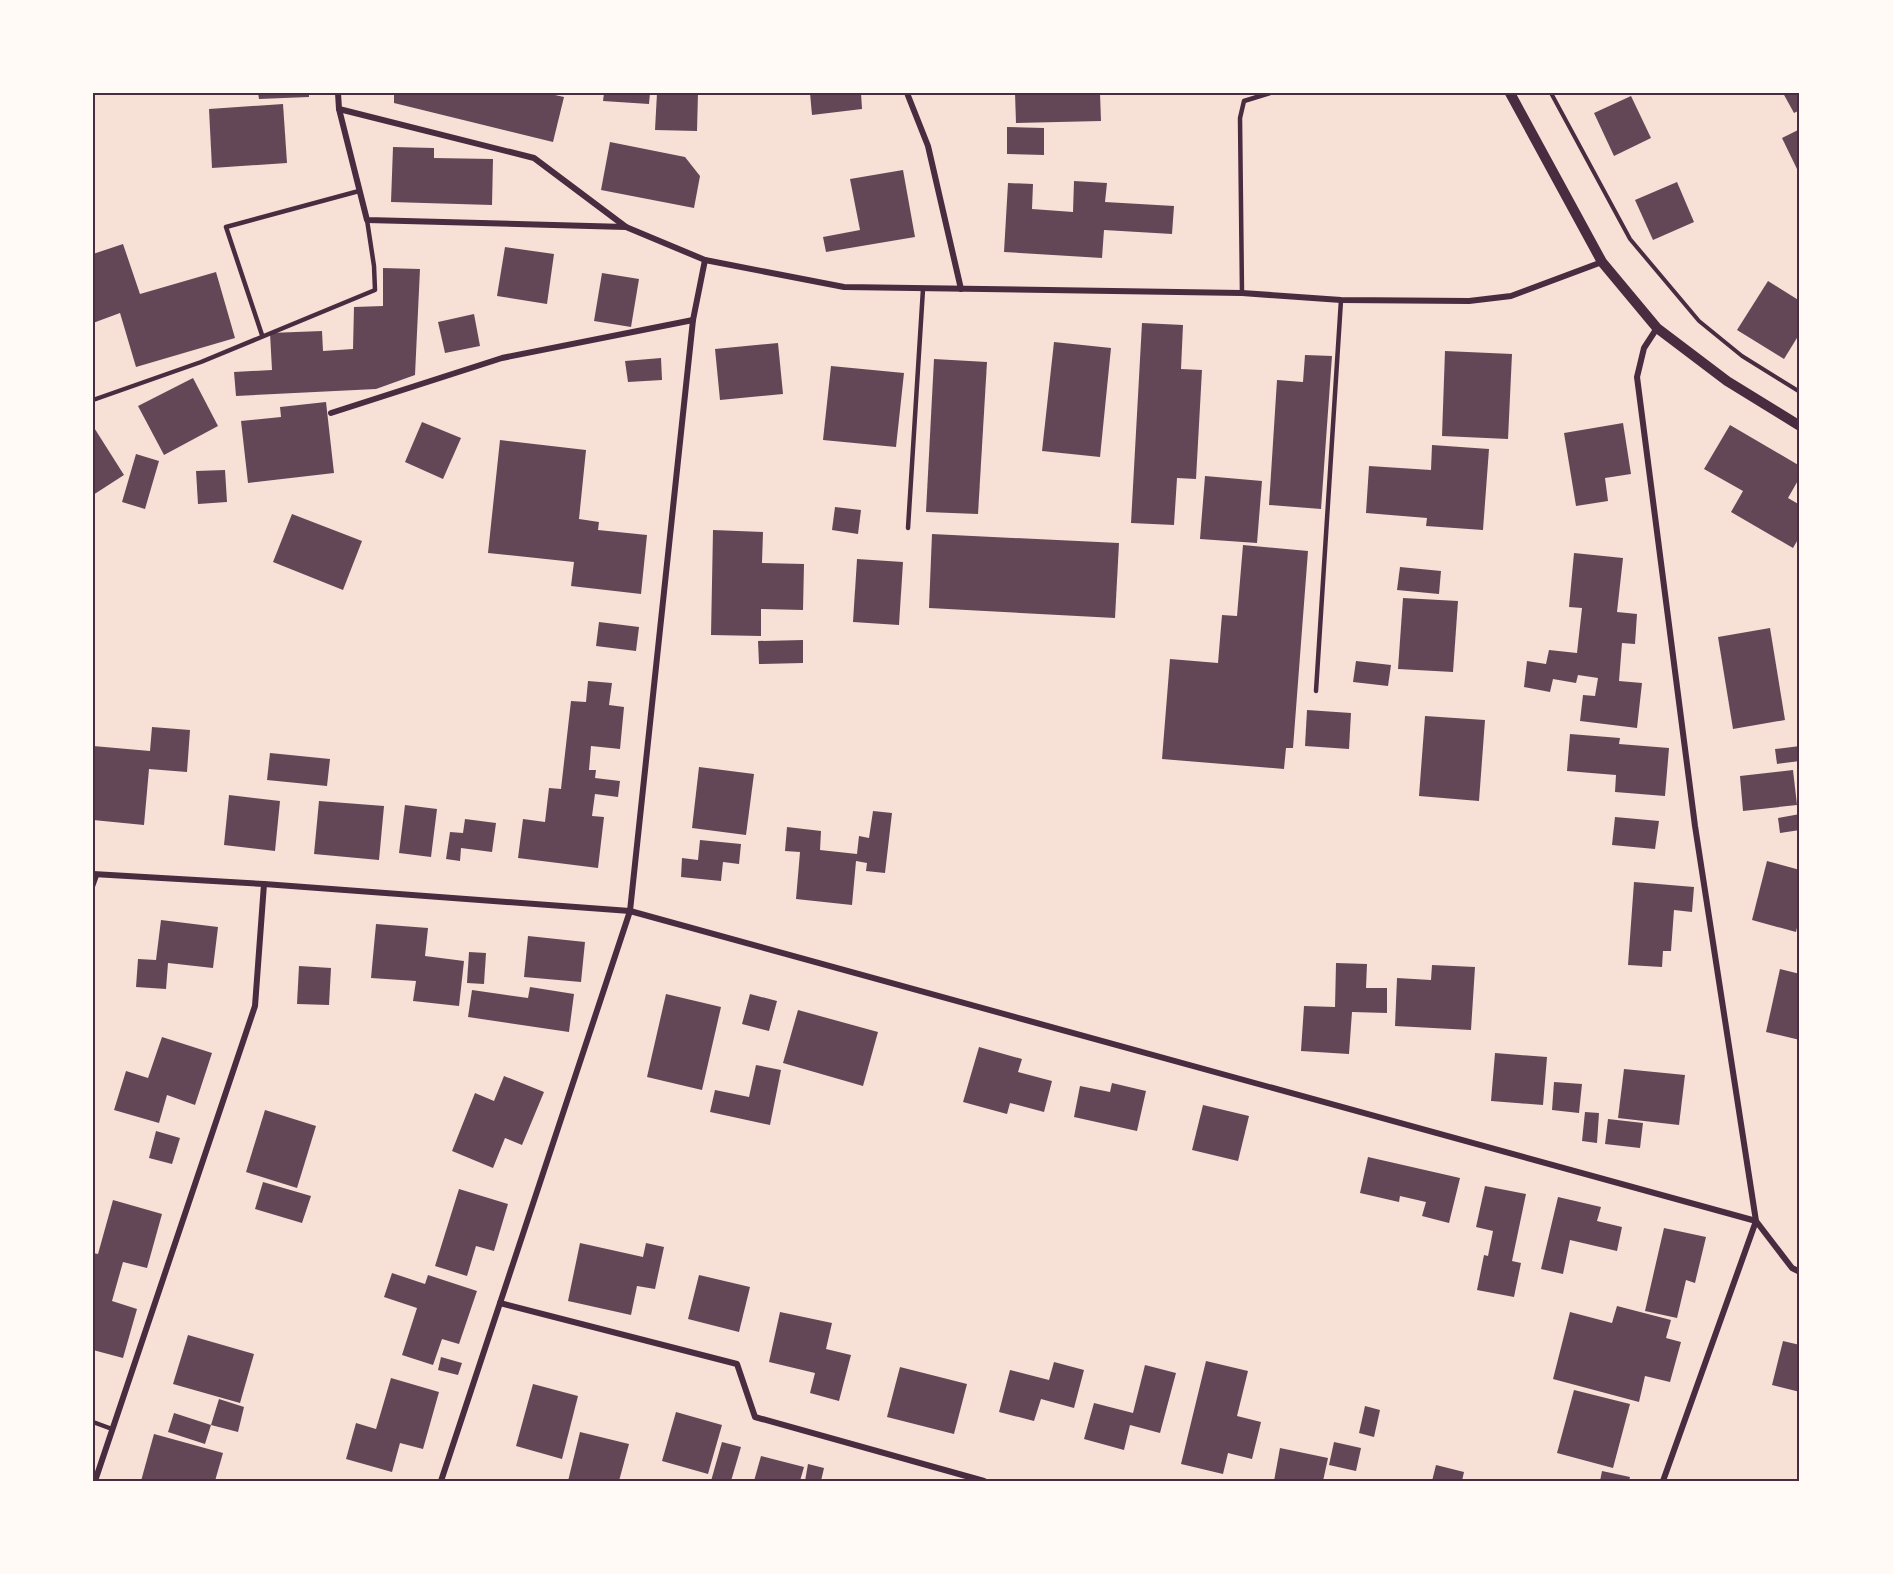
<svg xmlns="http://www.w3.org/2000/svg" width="1893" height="1574" font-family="Figtree,sans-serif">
<rect width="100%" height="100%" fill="#f7e1d7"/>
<!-- building -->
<g fill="#644757">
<polygon points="258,93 309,93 309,97 259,99"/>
<polygon points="394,93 546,93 564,97 553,142 394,103"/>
<polygon points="604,93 650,93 649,104 603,101"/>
<polygon points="657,93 698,93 697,131 655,130"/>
<polygon points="810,93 861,93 862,109 812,115"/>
<polygon points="1015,93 1100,93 1101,121 1016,123"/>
<polygon points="1783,93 1800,93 1800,110 1794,113"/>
<polygon points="1631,96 1651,138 1614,156 1594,113"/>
<polygon points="283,104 287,163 212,168 209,109"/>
<polygon points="1007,127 1044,128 1044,155 1007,154"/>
<polygon points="1800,129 1800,168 1797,169 1782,138"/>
<polygon points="610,142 685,157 700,176 694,208 601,190"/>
<polygon points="393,147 434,148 434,158 493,159 492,205 391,202"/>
<polygon points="903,170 915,237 826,252 823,237 860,230 850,179"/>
<polygon points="1074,181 1107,183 1105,202 1174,206 1172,234 1104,230 1102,258 1004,252 1008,183 1033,184 1032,209 1073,212"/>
<polygon points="1677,182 1694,222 1653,240 1635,200"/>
<polygon points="123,244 140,294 216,272 235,338 136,367 120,313 93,323 93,254"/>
<polygon points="505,247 554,254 547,304 497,296"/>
<polygon points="383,268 420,269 415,375 376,389 236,396 234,372 272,370 270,333 322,331 323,351 353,349 354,307 383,306"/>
<polygon points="602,273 639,279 631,327 594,321"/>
<polygon points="1768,281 1800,301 1800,333 1784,359 1737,330"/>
<polygon points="474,314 480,346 445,353 438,322"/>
<polygon points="1142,323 1183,325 1181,369 1202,370 1196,479 1177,478 1174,525 1131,523"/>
<polygon points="1054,342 1111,348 1100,457 1042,451"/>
<polygon points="778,343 783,394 720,400 715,349"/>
<polygon points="1445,351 1512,354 1508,439 1442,436"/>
<polygon points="1305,355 1332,356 1321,509 1269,505 1277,380 1303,382"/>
<polygon points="661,358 662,380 628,382 625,361"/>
<polygon points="934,359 987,362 978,514 926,512"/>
<polygon points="831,366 904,373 896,447 823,440"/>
<polygon points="193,378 218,426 164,455 138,406"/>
<polygon points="326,402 334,473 248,483 241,421 281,417 280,407"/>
<polygon points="422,422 461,438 443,479 405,462"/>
<polygon points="1623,423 1631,474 1605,478 1608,501 1576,506 1564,433"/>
<polygon points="1730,425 1800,466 1800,477 1788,498 1800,505 1800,536 1793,548 1731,512 1743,491 1704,469"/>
<polygon points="93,426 124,475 93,495"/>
<polygon points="500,440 586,450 579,519 599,522 598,530 647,535 641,594 571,586 574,562 488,553"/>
<polygon points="1432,445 1489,449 1483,530 1426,526 1427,518 1366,513 1369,466 1431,470"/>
<polygon points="136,454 159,461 145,509 122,502"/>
<polygon points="225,470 227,502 198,504 196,471"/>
<polygon points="1205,476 1262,481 1257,543 1200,539"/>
<polygon points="835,507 861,510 858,534 832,530"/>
<polygon points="292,514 362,541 343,590 273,562"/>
<polygon points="713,530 763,532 762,563 804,564 803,610 761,609 761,636 711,635"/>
<polygon points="932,534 1119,543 1115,618 929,608"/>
<polygon points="1243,545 1308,551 1293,748 1286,748 1284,769 1162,759 1170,659 1218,663 1222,615 1237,616"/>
<polygon points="1574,553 1623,558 1617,612 1637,614 1635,644 1622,643 1619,681 1642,683 1637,728 1580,721 1583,695 1595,696 1598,678 1578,675 1576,683 1553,679 1550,692 1524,687 1527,661 1546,664 1549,650 1577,653 1582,608 1569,607"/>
<polygon points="857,559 903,562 899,625 853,622"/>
<polygon points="1400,567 1441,571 1439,594 1397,590"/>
<polygon points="1403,598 1458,601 1453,672 1398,669"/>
<polygon points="599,622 639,627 636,651 596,646"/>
<polygon points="1770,628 1785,720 1733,729 1718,637"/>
<polygon points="803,640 803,663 759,664 758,641"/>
<polygon points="1356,661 1391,665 1388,686 1353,682"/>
<polygon points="588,681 612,683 609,705 624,707 620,749 591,746 589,770 596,770 595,778 620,781 618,797 595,794 592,816 604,817 598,868 518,858 523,819 545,822 549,788 561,789 571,701 586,702"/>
<polygon points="1307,710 1351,713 1349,749 1305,746"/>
<polygon points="1425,716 1485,720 1479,801 1419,796"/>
<polygon points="152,727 190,730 187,772 149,769 144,825 93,820 93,746 150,751"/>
<polygon points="1570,734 1620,738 1619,744 1669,748 1665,796 1615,792 1616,775 1567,771"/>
<polygon points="1800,746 1800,761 1777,764 1775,749"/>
<polygon points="270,753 330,759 327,786 267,780"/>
<polygon points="699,767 754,774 746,835 692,828"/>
<polygon points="1793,770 1797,805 1743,811 1740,776"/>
<polygon points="229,795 280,801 275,851 224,845"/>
<polygon points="319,801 384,806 379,860 314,854"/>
<polygon points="405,805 437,809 431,857 399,853"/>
<polygon points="873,811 892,813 885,873 866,871 867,863 856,861 852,905 796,899 800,852 785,851 787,827 821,831 820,850 857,854 859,836 869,838"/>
<polygon points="1800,814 1800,830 1780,833 1778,818"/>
<polygon points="1615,817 1659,821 1655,849 1612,845"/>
<polygon points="465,819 496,823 492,852 461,848 460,861 446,859 450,832 463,833"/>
<polygon points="700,840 741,844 739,864 723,862 721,881 681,877 682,858 698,860"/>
<polygon points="1767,861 1800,870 1800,915 1796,932 1752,920"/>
<polygon points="1634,882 1694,887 1692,912 1674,910 1671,951 1663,951 1662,967 1628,965"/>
<polygon points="161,920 218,927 213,968 168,963 166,989 136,987 138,959 156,960"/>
<polygon points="376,924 428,928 425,956 464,961 459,1006 413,1001 416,981 371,978"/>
<polygon points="528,936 585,942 581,982 524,977"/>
<polygon points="469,952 486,953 484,984 467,983"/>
<polygon points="1336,963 1367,964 1366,988 1387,988 1387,1013 1352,1012 1349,1054 1301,1051 1304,1006 1335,1007"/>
<polygon points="1432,965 1475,967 1471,1030 1395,1026 1397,978 1431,980"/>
<polygon points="299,966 331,968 329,1005 297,1004"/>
<polygon points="1780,969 1800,974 1800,1040 1766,1032"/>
<polygon points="530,987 574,994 569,1032 468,1017 472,990 528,998"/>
<polygon points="666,994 721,1007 702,1090 647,1077"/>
<polygon points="750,994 777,1001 769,1031 742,1024"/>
<polygon points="798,1010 878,1032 863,1086 783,1063"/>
<polygon points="162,1037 212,1053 195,1105 167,1095 159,1123 114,1110 126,1071 148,1078"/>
<polygon points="979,1047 1022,1059 1018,1072 1052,1081 1044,1112 1010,1103 1007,1114 963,1102"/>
<polygon points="1495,1053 1547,1057 1543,1105 1491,1101"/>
<polygon points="756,1065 781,1070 770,1125 710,1112 715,1090 749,1097"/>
<polygon points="1624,1069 1685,1075 1679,1125 1618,1118"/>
<polygon points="504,1076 544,1092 522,1145 505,1138 493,1168 452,1151 475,1093 494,1101"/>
<polygon points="1554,1082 1582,1084 1579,1113 1552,1110"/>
<polygon points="1112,1083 1146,1091 1137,1131 1074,1117 1080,1086 1110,1092"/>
<polygon points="1203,1105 1249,1116 1238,1161 1192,1150"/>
<polygon points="265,1110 316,1126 297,1188 246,1172"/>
<polygon points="1585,1112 1599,1113 1597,1143 1582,1141"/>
<polygon points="1608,1119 1643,1123 1640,1148 1605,1144"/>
<polygon points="156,1131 180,1138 172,1164 149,1158"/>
<polygon points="1368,1157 1460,1178 1449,1223 1422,1216 1426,1202 1400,1196 1399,1202 1360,1193"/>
<polygon points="263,1182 311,1196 302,1223 255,1209"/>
<polygon points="1485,1186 1526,1194 1512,1261 1521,1263 1514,1297 1477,1290 1484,1255 1488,1256 1493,1231 1476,1227"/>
<polygon points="459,1189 508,1204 494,1251 476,1246 467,1276 435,1266"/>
<polygon points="1558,1197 1601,1207 1597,1221 1622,1227 1617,1251 1570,1240 1563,1274 1541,1269"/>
<polygon points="113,1200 162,1214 147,1268 123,1262 112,1301 137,1309 123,1358 93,1350 93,1253 98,1254"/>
<polygon points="1664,1228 1706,1237 1695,1283 1686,1280 1677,1318 1645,1311"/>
<polygon points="580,1243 643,1257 646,1243 664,1247 655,1289 637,1286 631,1315 568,1301"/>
<polygon points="392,1273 425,1284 428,1275 477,1291 459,1344 442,1339 433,1365 402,1355 417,1308 384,1297"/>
<polygon points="699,1275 750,1287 739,1332 688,1319"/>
<polygon points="1617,1306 1671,1320 1666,1338 1681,1342 1670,1382 1645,1376 1639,1402 1553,1379 1570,1312 1612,1323"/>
<polygon points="780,1312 832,1323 826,1349 851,1355 839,1401 810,1393 815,1373 769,1362"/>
<polygon points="188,1335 254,1354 240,1403 173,1384"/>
<polygon points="1783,1341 1800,1345 1800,1392 1772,1385"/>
<polygon points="441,1357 462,1363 458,1375 438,1370"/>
<polygon points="1206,1361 1248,1371 1237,1416 1261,1422 1252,1459 1228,1453 1223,1474 1181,1464"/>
<polygon points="1054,1362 1084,1370 1074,1408 1041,1399 1034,1421 999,1412 1010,1370 1049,1380"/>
<polygon points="1145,1365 1176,1373 1160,1433 1130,1425 1124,1450 1084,1439 1094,1403 1133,1413"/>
<polygon points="900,1367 967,1384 954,1434 887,1417"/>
<polygon points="391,1378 439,1392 423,1449 400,1443 392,1472 346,1459 356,1423 376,1429"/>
<polygon points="533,1384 578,1396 562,1459 516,1446"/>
<polygon points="1574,1390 1630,1404 1613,1468 1557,1453"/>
<polygon points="219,1399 244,1407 238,1432 211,1425 205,1444 168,1432 174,1413 211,1425"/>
<polygon points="1365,1406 1380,1410 1374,1437 1359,1433"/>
<polygon points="676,1412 722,1425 708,1474 662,1461"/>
<polygon points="580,1432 629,1444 619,1481 568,1481"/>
<polygon points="154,1434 223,1453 215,1481 141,1481"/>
<polygon points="722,1442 741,1447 731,1481 711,1481"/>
<polygon points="1334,1442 1361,1448 1356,1471 1329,1465"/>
<polygon points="1280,1448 1328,1458 1323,1481 1274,1481"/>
<polygon points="761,1456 804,1467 800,1481 754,1481"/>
<polygon points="808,1464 824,1468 821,1481 805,1481"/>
<polygon points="1436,1465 1464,1472 1462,1481 1432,1481"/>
<polygon points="1602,1471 1630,1477 1629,1481 1600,1481"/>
</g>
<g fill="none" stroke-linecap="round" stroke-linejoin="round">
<!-- path -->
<polyline stroke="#4a2c40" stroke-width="4" points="1551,93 1630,239 1699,321 1742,356 1800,392"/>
<!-- service -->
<g stroke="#4a2c40" stroke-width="4.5">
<polyline points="1242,293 1240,118 1244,101 1270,93"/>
<polyline points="262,335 226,227 359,191"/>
<polyline points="93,400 201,362 375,290 374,266 367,220"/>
<polyline points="908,528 923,289"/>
<polyline points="1316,691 1341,300"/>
<polyline points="93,886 97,875"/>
<polyline points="93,1422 112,1429"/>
</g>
<!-- minor -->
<g stroke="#4a2c40" stroke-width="6">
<polyline points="338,93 339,109 534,158 626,227 705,260 844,287 1242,293 1341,300 1469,301 1511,296 1602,262"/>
<polyline points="907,93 928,146 961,289"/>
<polyline points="339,109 367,220 626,227"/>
<polyline points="1657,328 1644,348 1637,377 1695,826 1756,1221 1663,1481"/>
<polyline points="331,413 502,358 693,320"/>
<polyline points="93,874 264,884 630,911 1756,1221 1792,1268 1800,1272"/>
<polyline points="500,1303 737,1364 755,1417 984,1481"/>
<polyline points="95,1481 255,1006 264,884"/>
<polyline points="441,1481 630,911 693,320 705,260"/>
</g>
<!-- tertiary -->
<polyline stroke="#4a2c40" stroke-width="10" points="1510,93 1602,262 1657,328 1727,381 1800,426"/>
</g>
<!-- border -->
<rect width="1893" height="1574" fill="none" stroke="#fffaf5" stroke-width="189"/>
<rect x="94" y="94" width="1704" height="1386" fill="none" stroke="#4a2c40" stroke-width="2"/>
</svg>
